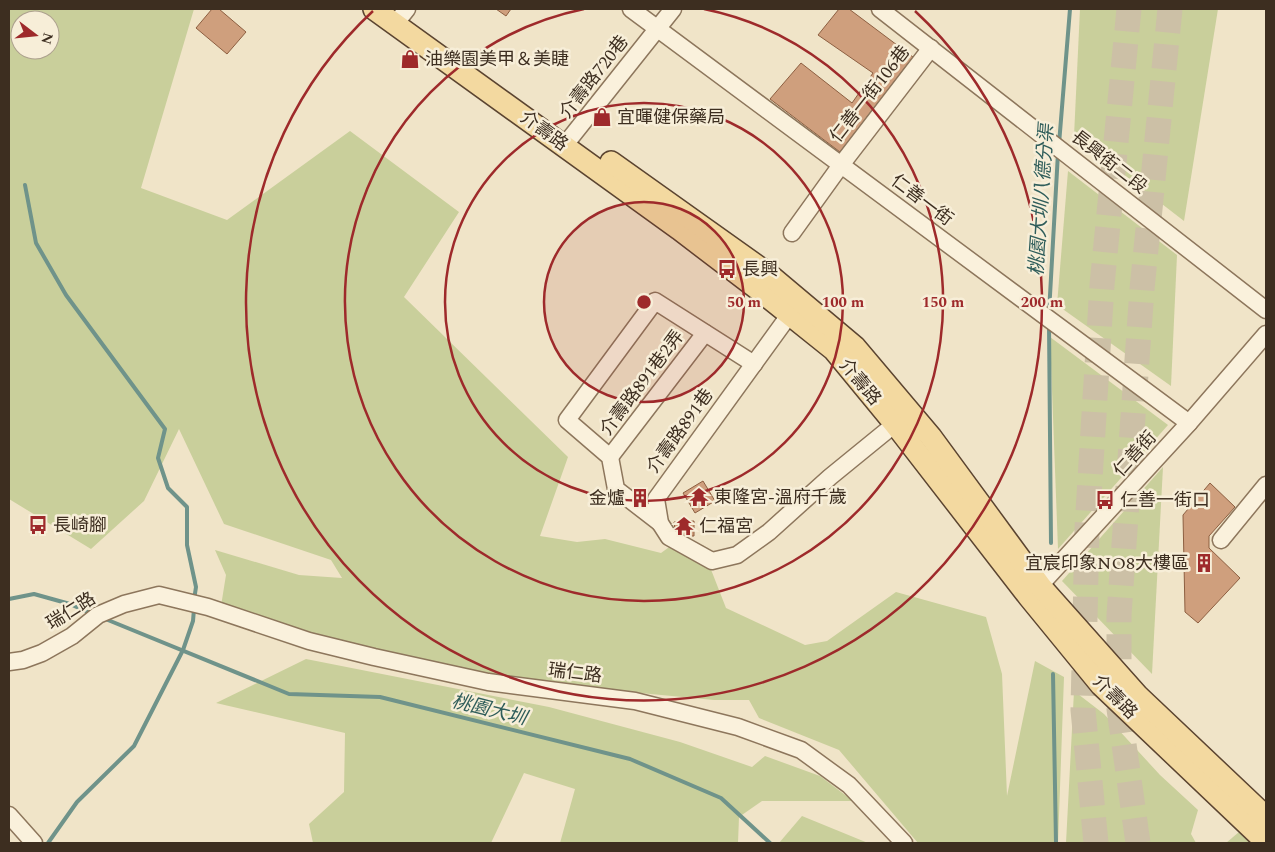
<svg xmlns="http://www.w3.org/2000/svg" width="1275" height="852" font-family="Spectral,'Noto Sans TC',serif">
<rect width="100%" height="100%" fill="#f0e4c8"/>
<!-- green -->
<g fill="#c9cf9b" fill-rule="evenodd">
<path d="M9,9H194L141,188L227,220L350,131L459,212L404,297L568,457L540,536L577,542L605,539L661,553L672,545L710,567L726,608L805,645L827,641L896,592L986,617L1002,674L1007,796L1035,661L1064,677L1058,843H918L839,750L759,718L749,700H714L598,689L441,668L355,645L221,606L226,575L215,550L299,575L342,578L331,560L224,524L179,429L144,501L91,549L9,499ZM20,20H50V50H20Z"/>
<polygon points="1080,9 1218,9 1184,221 1074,136"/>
<polygon points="1068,171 1177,255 1171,386 1057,305"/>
<polygon points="1050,337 1168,425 1058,549"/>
<polygon points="1163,467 1152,674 1062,581"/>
<polygon points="306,659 549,707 680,742 752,767 765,756 820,776 853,801 762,801 739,817 738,843 560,843 575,789 524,773 491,843 313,843 309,824 344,792 345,733 216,703"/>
<polygon points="1074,691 1104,714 1160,775 1198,810 1191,834 1196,843 1066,843"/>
<polygon points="802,816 868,843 779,843"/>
<polygon points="1239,832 1250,843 1226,843"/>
</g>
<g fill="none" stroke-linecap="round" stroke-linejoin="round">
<!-- stream -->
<g stroke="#6f938a" stroke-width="4">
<polyline points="1059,144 1070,9"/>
<polyline points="25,185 36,243 66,295 165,429 158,458 168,488 187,507 187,545 196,587 194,600"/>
<polyline points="1049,313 1058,153"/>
<polyline points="1049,325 1051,543"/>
<polyline points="9,599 34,594 70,604 92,614"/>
<polyline points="103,618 289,694 380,697 630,759 721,798 770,843"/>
<polyline points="1053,674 1056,843"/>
<polyline points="48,843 77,802 134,746 183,650 193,621 194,609"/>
</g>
</g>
<!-- building -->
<g fill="#cf9f7d" stroke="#8d5f41">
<polygon points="212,9 219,9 246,32 227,54 196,28"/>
<polygon points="496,9 511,9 506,16"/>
<polygon points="839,9 849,9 913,57 840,152 770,99 801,63 852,103 873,73 818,35"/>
<polygon points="703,481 715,501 695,513 683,493"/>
<polygon points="1210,483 1235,507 1209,536 1209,548 1240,578 1198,623 1185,612 1183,515"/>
<polygon points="639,491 647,497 642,505 633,500"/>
<polygon points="694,521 694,530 675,530 674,522"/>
<polygon points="675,530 694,530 694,536 676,536"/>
</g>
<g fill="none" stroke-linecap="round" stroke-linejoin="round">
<!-- highway-tunnel -->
<g stroke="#ccc0a6" stroke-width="25" stroke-dasharray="25 12" stroke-linecap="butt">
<polyline points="1096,843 1083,710 1087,528 1102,285 1129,9"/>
<polyline points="1138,843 1119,709 1119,615 1142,289 1170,9"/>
</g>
<!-- minor casing -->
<g stroke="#8d765c" stroke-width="19">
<g id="minor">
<polyline points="631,9 1189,423"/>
<polyline points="880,9 1266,310"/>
<polyline points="395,24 407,9"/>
<polyline points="564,146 673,9"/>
<polyline points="792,233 841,165 931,48"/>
<polyline points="790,314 656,499 660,523 669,537 712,561 737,555 769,532 830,477 895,424"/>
<polyline points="610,457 705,333"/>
<polyline points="660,523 616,489 610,457 567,420 655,301 754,364"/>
<polyline points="1221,540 1266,485"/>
<polyline points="1032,594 1189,423 1266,334"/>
<polyline points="9,662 23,660 42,653 72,636 98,615 124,604 159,595 208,607 309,641 374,657 488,682 635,701 738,727 801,750 849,785 904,843"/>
<polyline points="9,815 34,843"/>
</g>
</g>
<!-- major casing -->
<g stroke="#5b4430" stroke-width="24">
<g id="major">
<polyline points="374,9 679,229 759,290 834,350 895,424 1029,597 1101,685 1266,842"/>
<polyline points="611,162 767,273 855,347 931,437 1041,587 1138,696 1266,817"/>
</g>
</g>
<!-- minor -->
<use href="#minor" stroke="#faf1dc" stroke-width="16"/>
<!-- major -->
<use href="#major" stroke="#f3d9a0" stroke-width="21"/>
</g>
<!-- distance rings -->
<circle cx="644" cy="302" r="100" fill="#9e2a2b" fill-opacity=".12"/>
<g fill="none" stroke="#9e2a2b" stroke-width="2.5">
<circle cx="644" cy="302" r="100"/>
<circle cx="644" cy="302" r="199"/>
<path d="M704 9A299 299 0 1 1 584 9"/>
<path d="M915 11A398 398 0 1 1 373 11"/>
</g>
<!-- icons -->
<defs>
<g id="shop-bare" transform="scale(1.5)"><path d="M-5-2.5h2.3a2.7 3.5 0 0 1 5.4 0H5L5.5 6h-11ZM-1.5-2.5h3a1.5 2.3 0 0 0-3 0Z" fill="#9e2a2b" stroke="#f7eed8" stroke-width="2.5" paint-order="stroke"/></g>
<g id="bus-bare" transform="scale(1.5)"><path d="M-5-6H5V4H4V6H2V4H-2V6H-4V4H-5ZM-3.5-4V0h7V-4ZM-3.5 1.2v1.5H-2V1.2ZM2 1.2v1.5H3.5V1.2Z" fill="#9e2a2b" stroke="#f7eed8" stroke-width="2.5" paint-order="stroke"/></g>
<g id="temple-bare" transform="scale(1.5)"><path d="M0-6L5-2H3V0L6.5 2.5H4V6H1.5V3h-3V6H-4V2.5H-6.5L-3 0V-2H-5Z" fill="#9e2a2b" stroke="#f7eed8" stroke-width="2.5" paint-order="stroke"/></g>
<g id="building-bare" transform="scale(1.5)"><path d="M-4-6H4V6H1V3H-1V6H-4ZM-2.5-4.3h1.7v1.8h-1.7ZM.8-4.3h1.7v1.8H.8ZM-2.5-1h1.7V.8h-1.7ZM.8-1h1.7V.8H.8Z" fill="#9e2a2b" stroke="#f7eed8" stroke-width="2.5" paint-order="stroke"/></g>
</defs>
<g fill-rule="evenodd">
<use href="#shop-bare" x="410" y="59"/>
<use href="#shop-bare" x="602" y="117"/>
<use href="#bus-bare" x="727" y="269"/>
<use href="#temple-bare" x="699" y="497"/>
<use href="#building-bare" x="640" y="498"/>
<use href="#bus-bare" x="1105" y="500"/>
<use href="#bus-bare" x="38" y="525"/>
<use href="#temple-bare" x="684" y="526"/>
<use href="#building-bare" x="1204" y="563"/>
</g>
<g text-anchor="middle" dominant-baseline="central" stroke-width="5" stroke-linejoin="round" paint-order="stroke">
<!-- poi labels -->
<g font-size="18" fill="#3d2e20" stroke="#f7eed8" text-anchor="start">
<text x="425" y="59">油樂園美甲＆美睫</text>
<text x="617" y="117">宜暉健保藥局</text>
<text x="742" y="269">長興</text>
<text x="714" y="497">東隆宮-溫府千歲</text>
<text x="625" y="498" text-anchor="end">金爐</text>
<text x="1120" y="500">仁善一街口</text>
<text x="53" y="525">長崎腳</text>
<text x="699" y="526">仁福宮</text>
<text x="1189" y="563" text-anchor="end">宜宸印象NO8大樓區</text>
</g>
<!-- street labels -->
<g font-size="18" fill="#3d2e20" stroke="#f7eed8">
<text transform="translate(594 77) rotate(-52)">介壽路720巷</text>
<text transform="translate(870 94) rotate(-52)">仁善一街106巷</text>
<text transform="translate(544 131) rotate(36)">介壽路</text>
<text transform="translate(1109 162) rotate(38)">長興街二段</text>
<text transform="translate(922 200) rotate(37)">仁善一街</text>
<text transform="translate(860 382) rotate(50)">介壽路</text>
<text transform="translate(642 383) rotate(-53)">介壽路891巷2弄</text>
<text transform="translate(680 431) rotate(-54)">介壽路891巷</text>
<text transform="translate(1135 454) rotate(-48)">仁善街</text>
<text transform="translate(71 611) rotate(-32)">瑞仁路</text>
<text transform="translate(575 673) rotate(7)">瑞仁路</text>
<text transform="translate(1115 697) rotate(45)">介壽路</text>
</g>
<!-- water labels -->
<g font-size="19" font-style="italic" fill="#2f5d5a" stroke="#f7eed8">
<text transform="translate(1042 200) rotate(-86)">桃園大圳八德分渠</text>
<text transform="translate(489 710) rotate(14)">桃園大圳</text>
</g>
</g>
<circle cx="644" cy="302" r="8" fill="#9e2a2b" stroke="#f7eed8" stroke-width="2.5"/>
<g font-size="15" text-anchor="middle" font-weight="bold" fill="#9e2a2b" stroke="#f7eed8" stroke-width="5" stroke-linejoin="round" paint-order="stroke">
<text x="744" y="307">50 m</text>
<text x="843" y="307">100 m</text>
<text x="943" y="307">150 m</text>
<text x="1042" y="307">200 m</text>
</g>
<!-- border -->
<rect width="1275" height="852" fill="none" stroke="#3d2e20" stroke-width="20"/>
<!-- north arrow -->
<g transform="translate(35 35) rotate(106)"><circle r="24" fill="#f7eed8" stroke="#ada18e"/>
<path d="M0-4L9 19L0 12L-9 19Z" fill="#9e2a2b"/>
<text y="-8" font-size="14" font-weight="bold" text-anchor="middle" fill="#3d2e20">N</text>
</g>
</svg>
